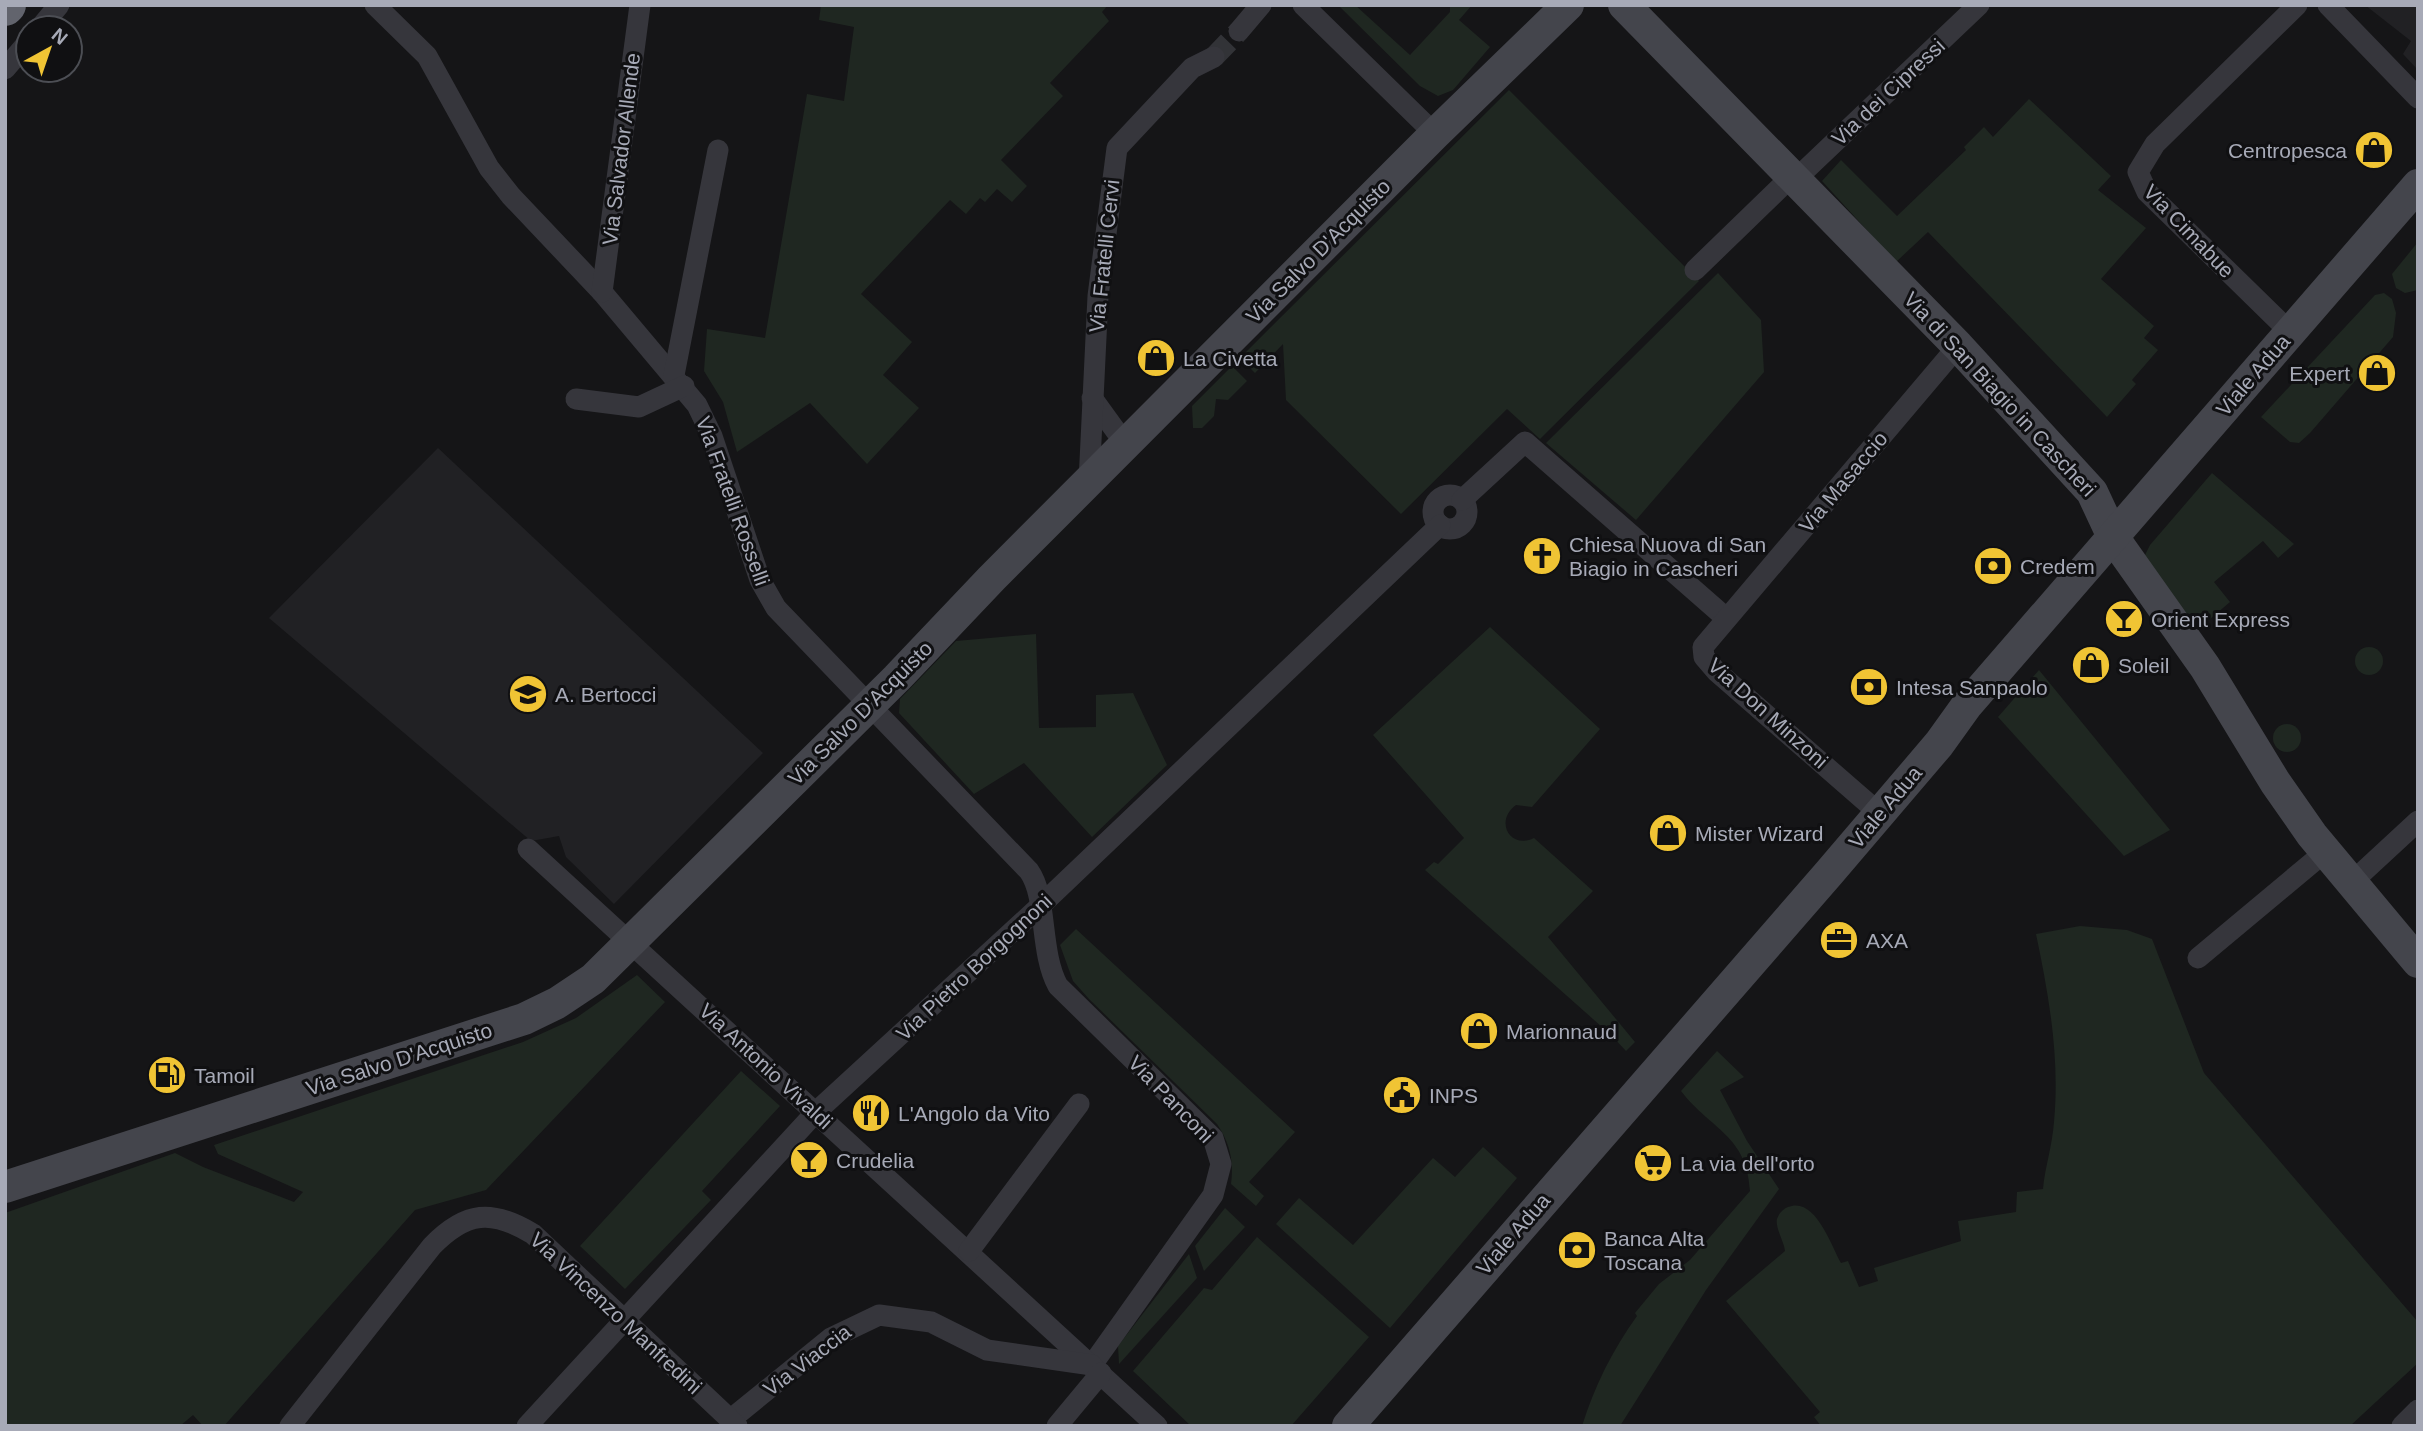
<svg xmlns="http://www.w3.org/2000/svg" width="2423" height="1431" font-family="Helvetica,sans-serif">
<rect width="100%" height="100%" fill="#151517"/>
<!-- built -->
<g fill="#212124">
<polygon points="2365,5 2418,5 2418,70 2403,54 2411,41"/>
<polygon points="438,448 763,753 614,904 566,857 559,836 531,841 269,618"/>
</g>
<!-- green -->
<g fill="#1f2721">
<polygon points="821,5 1108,5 1102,12 1109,21 1050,83 1063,96 1001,160 1027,186 1012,202 997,189 985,202 980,198 966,214 950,200 861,294 912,342 883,375 919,408 867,464 810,403 737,452 723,402 704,371 707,329 765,338 807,94 844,101 854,27 819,20"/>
<polygon points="1338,5 1355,5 1410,55 1450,12 1450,5 1472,5 1459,20 1490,47 1453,90 1438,96 1420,86"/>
<polygon points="1509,90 1699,281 1540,439 1507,409 1401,514 1286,400 1283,344 1255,373 1240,358"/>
<polygon points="2029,99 2111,176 2098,190 2146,228 2101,279 2154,326 2144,338 2158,350 2132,380 2136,384 2107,417 1928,232 1896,262 1822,181 1841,160 1897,216 1966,150 1964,147 1984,127 1993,137"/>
<polygon points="2418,242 2418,290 2405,293 2396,288 2392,274"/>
<polygon points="1718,273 1761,320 1764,372 1636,520 1546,443"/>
<polygon points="2384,293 2392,299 2396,313 2393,337 2310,433 2299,443 2290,442 2261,417 2375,295"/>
<polygon points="1232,366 1247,381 1228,400 1216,399 1214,416 1202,428 1193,428 1192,406"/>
<polygon points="2212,473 2294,544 2278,558 2263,541 2214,582 2230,602 2196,631 2144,557 2150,545"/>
<path d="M1490,627L1600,729L1532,807L1516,805C1494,821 1510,850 1534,838L1593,891L1548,937L1635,1042L1626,1051L1611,1035L1425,870L1434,862L1438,864L1464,838L1373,735Z"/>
<polygon points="1036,634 1039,728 1096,727 1096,695 1133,693 1167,765 1092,837 1024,763 974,794 899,713 900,699 956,641"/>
<circle cx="2369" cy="661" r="14"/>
<polygon points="2039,670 2170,830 2124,856 1998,717"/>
<circle cx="2287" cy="738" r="14"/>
<path d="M2080,926L2127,930L2152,939L2204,1073L2418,1322V1363L2350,1426H1821L1814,1417L1820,1412L1726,1301L1785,1251C1784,1241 1775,1228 1777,1219C1779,1213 1783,1209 1788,1207C1815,1196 1831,1245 1841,1263L1848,1261L1859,1287L1878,1281L1874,1268L1961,1241L1958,1221L2016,1212L2017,1192L2043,1189C2045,1167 2052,1147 2054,1122C2060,1058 2049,996 2036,934Z"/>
<path d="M1076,929L1295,1132L1249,1182L1264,1196L1256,1206L1231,1184C1234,1162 1230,1143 1217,1124L1089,999L1073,981L1060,945Z"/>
<polygon points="637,975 665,1002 486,1190 415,1210 224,1426 203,1426 193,1415 180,1426 5,1426 5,1213 175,1153 203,1167 294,1202 303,1192 218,1154 214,1145 523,1042 576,1018"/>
<path d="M1717,1051L1744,1077L1720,1090L1747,1141L1779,1189L1706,1290L1620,1426H1582C1595,1385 1612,1351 1637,1316L1635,1313L1659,1284L1690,1260L1750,1191C1747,1135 1711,1130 1681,1091Z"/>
<polygon points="741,1071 780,1106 702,1191 711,1200 625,1289 580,1246"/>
<polygon points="1483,1147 1517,1178 1390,1328 1276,1224 1299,1198 1353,1245 1433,1158 1455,1177"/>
<polygon points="1225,1208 1245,1227 1204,1271 1195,1246"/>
<polygon points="1257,1237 1369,1337 1291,1426 1191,1426 1133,1371 1204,1288 1212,1290"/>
<polygon points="1189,1254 1197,1278 1119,1364 1118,1346"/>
</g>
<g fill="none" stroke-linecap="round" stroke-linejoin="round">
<!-- street-tunnel -->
<polyline stroke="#323337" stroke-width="21" stroke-dasharray="21 10" stroke-linecap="butt" points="1214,57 1239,31"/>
<!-- street -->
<g stroke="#36363c" stroke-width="21">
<path d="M375,5L427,56L489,168L511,196L602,292L697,405L712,436L760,580L776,608L1029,871C1048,898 1039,951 1058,986L1213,1138L1221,1164L1213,1195L1092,1365"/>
<polyline points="1303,5 1435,134"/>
<polyline points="2328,5 2418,98"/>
<polyline points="40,28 59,5"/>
<polyline points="1239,31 1261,5"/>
<polyline points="5,69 28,42"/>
<polyline points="1797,178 1979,5"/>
<polyline points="1695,270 1793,175"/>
<polyline points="602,292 640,5"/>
<polyline points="2290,332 2147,192 2138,172 2155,144 2297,5"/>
<polyline points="674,375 718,150"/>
<polyline points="1092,398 1126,445"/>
<polyline points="576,399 639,407 684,386"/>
<polyline points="1089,482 1098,296 1117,148 1192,68 1214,57"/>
<circle cx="1450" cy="512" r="17"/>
<polyline points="1462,500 1525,442 1726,618"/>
<polyline points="1879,813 1716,671 1704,657 1703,647 1958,346"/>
<polyline points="528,849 1157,1426"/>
<polyline points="2351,883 2418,821"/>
<polyline points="2198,958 2325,852"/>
<polyline points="969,1251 1079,1104"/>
<polyline points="730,1420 831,1338 879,1315 931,1322 987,1350 1092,1365"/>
<path d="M290,1426L432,1246C466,1211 492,1209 533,1234L737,1426"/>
<polyline points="527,1426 816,1112 1039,907 1440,525"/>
<polyline points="1057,1426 1101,1373"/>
<polyline points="2402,1426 2418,1410"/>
</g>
<!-- secondary -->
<g stroke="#44454c" stroke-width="32">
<polyline points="1624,5 1958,346 2092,492 2113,537 2205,667 2275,782 2312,835 2418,962"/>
<polyline points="5,1187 524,1019 557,1003 593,979 897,678 992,578 1435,134 1568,5"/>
<polyline points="1348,1426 1829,873 1939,744 1967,705 2418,185"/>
</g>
<!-- highway -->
<polyline stroke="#62646d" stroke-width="38" points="5,7 7,5"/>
</g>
<!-- icons -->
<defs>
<g id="shop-disc" transform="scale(2.0125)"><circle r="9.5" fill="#f0c434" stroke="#101012"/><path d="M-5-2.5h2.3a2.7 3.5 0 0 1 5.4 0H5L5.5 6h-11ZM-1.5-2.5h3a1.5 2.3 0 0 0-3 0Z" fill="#111"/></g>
<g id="church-disc" transform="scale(2.0125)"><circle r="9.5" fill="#f0c434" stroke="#101012"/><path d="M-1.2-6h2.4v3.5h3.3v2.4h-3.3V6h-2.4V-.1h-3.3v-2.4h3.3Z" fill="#111"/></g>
<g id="bank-disc" transform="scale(2.0125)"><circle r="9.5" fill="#f0c434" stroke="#101012"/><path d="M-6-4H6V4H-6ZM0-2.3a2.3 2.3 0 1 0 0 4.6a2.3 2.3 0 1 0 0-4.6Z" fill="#111"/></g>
<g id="bar-disc" transform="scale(2.0125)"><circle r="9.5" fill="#f0c434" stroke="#101012"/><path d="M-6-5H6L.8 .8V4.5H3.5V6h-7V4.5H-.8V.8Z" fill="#111"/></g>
<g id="school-disc" transform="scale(2.0125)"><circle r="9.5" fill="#f0c434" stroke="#101012"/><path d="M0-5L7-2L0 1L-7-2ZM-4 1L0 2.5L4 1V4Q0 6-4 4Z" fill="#111"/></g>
<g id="office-disc" transform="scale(2.0125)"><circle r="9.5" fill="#f0c434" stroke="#101012"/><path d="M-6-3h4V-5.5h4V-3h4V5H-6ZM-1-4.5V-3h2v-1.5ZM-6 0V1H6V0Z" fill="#111"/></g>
<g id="fuel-disc" transform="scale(2.0125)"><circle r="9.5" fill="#f0c434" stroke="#101012"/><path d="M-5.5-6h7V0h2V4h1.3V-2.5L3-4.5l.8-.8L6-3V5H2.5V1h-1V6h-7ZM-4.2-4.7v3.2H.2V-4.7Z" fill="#111"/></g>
<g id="civic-disc" transform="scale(2.0125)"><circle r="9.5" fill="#f0c434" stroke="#101012"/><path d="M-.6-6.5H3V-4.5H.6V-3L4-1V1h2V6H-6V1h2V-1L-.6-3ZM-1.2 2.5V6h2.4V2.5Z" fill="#111"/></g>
<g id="restaurant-disc" transform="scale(2.0125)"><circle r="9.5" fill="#f0c434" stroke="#101012"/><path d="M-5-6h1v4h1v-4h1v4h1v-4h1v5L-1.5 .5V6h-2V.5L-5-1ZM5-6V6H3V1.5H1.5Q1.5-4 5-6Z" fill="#111"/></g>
<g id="supermarket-disc" transform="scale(2.0125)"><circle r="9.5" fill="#f0c434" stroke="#101012"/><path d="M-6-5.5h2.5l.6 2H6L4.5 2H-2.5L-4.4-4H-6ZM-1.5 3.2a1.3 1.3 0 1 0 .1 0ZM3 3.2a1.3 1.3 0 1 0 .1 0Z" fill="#111"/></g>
</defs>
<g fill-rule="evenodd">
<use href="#shop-disc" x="2374" y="150"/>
<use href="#shop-disc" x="1156" y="358"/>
<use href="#shop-disc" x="2377" y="373"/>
<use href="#church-disc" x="1542" y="556"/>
<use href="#bank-disc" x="1993" y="566"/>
<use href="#bar-disc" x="2124" y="619"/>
<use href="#shop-disc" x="2091" y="665"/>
<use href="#bank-disc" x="1869" y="687"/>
<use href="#school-disc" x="528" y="694"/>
<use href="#shop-disc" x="1668" y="833"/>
<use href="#office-disc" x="1839" y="940"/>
<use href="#shop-disc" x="1479" y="1031"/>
<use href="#fuel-disc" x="167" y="1075"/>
<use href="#civic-disc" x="1402" y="1095"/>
<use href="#restaurant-disc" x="871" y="1113"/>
<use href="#bar-disc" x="809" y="1160"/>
<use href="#supermarket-disc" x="1653" y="1163"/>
<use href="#bank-disc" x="1577" y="1250"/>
</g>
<g text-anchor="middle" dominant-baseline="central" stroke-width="6" stroke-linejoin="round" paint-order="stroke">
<!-- street labels -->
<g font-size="21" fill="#a7aab7" stroke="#101012">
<text transform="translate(1888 92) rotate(-43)">Via dei Cipressi</text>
<text transform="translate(621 149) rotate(-83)">Via Salvador Allende</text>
<text transform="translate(2189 231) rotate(46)">Via Cimabue</text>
<text transform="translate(1318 251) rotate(-45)">Via Salvo D'Acquisto</text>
<text transform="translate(1104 256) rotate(-84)">Via Fratelli Cervi</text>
<text transform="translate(2253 375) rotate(-49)">Viale Adua</text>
<text transform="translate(2000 394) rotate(47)">Via di San Biagio in Cascheri</text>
<text transform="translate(1843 482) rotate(-50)">Via Masaccio</text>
<text transform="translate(733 501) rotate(70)">Via Fratelli Rosselli</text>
<text transform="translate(860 713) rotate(-45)">Via Salvo D'Acquisto</text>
<text transform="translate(1768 713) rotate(42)">Via Don Minzoni</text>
<text transform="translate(1885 807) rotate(-50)">Viale Adua</text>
<text transform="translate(974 967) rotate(-43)">Via Pietro Borgognoni</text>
<text transform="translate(399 1059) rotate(-18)">Via Salvo D'Acquisto</text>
<text transform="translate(766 1066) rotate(43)">Via Antonio Vivaldi</text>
<text transform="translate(1171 1099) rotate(46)">Via Panconi</text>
<text transform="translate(1513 1234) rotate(-49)">Viale Adua</text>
<text transform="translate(616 1313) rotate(43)">Via Vincenzo Manfredini</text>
<text transform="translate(807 1360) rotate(-37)">Via Viaccia</text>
</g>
<!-- poi labels -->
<g font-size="21" fill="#a7aab7" stroke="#101012" text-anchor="start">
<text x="2347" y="150" text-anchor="end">Centropesca</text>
<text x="1183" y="358">La Civetta</text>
<text x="2350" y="373" text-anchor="end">Expert</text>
<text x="1569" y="544">Chiesa Nuova di San<tspan x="1569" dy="24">Biagio in Cascheri</tspan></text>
<text x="2020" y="566">Credem</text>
<text x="2151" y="619">Orient Express</text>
<text x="2118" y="665">Soleil</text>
<text x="1896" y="687">Intesa Sanpaolo</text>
<text x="555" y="694">A. Bertocci</text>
<text x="1695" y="833">Mister Wizard</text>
<text x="1866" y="940">AXA</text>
<text x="1506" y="1031">Marionnaud</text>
<text x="194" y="1075">Tamoil</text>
<text x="1429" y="1095">INPS</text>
<text x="898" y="1113">L'Angolo da Vito</text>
<text x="836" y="1160">Crudelia</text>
<text x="1680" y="1163">La via dell'orto</text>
<text x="1604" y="1238">Banca Alta<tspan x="1604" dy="24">Toscana</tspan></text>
</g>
</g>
<!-- border -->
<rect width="2423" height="1431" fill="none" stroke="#a7aab7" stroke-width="14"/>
<!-- north arrow -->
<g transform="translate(49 49) rotate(40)"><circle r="33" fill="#101012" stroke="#4c4e54" stroke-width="2"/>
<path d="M0-5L12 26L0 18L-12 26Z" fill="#f0c434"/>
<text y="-10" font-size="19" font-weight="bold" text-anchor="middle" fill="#a7aab7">N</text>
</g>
</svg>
